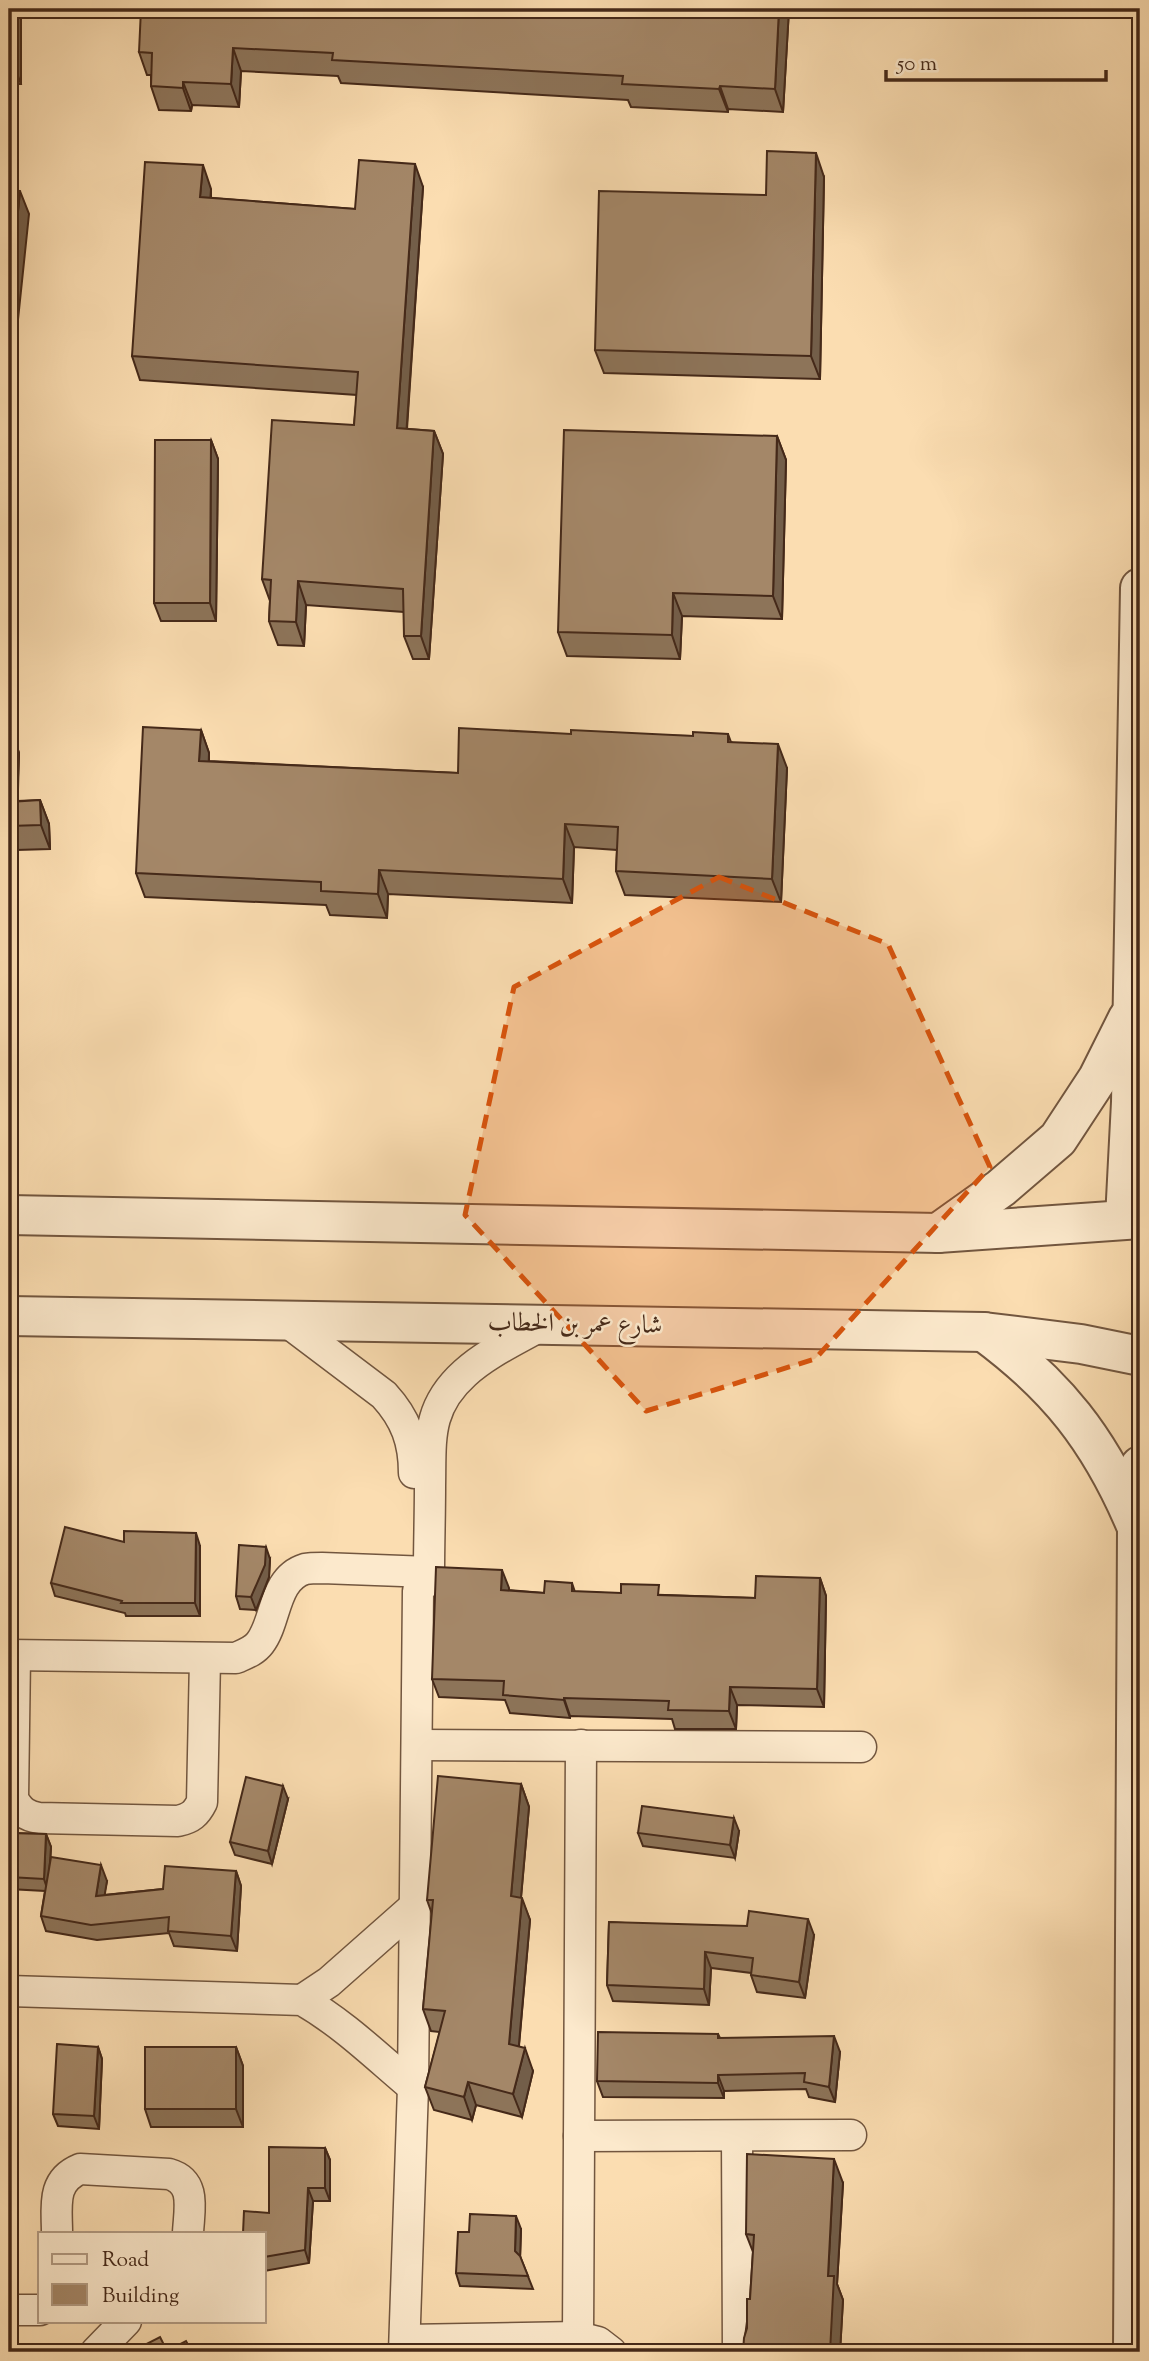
<svg xmlns="http://www.w3.org/2000/svg" width="1149" height="2361" font-family="'Sorts Mill Goudy',Amiri,serif">
<rect width="100%" height="100%" fill="#fbddb1"/>
<filter id="stains"><feTurbulence type="fractalNoise" baseFrequency=".00286" numOctaves="4"/><feColorMatrix values="0 0 0 0 .2 0 0 0 0 .09 0 0 0 0 .02 0 0 0 .5 -.17"/></filter>
<radialGradient id="worn" r=".72"><stop offset=".6" stop-color="#630" stop-opacity="0"/><stop offset="1" stop-color="#630" stop-opacity=".3"/></radialGradient>
<g fill="none" stroke-linecap="round" stroke-linejoin="round">
<!-- minor casing -->
<g stroke="#72563f" stroke-width="33">
<g id="minor">
<path d="M286,1321L384,1395C406,1419 414,1442 414,1473"/>
<path d="M9,1655L236,1658C245,1654 254,1651 260,1643C277,1621 273,1579 305,1569C310,1568 317,1568 322,1568L429,1572"/>
<path d="M15,1656L13,1799C20,1811 26,1816 39,1818L178,1821C191,1818 196,1814 202,1802L205,1659"/>
<polyline points="417,1745 861,1747"/>
<path d="M9,1991L302,2000C344,2024 376,2056 413,2087"/>
<polyline points="302,2000 329,1982 415,1906"/>
<polyline points="579,2136 851,2135"/>
<polyline points="737,2136 738,2352"/>
<path d="M57,2233C57,2207 51,2181 80,2169L169,2174C197,2182 189,2210 188,2233"/>
<polyline points="9,2310 40,2310"/>
<polyline points="578,2337 581,1745"/>
<polyline points="405,2340 578,2337 598,2342 611,2352"/>
<polyline points="96,2352 126,2321"/>
<path d="M404,2352L413,2087L418,1591L425,1582L429,1572C429,1543 430,1515 430,1486C431,1440 426,1408 465,1373C487,1353 516,1340 542,1325"/>
</g>
</g>
<!-- tertiary casing -->
<g stroke="#72563f" stroke-width="42">
<g id="tertiary">
<polyline points="9,1215 938,1233 1140,1219"/>
<polyline points="1125,1219 1131,1102 1140,588"/>
<polyline points="938,1233 1001,1188 1058,1139 1098,1078 1128,1018"/>
<polyline points="9,1316 984,1332 1081,1344 1140,1356"/>
<path d="M984,1332C1057,1386 1099,1439 1135,1523"/>
<polyline points="1133,2352 1137,1529 1140,1466"/>
</g>
</g>
<!-- minor -->
<use href="#minor" stroke="#fce9cc" stroke-width="30"/>
<!-- tertiary -->
<use href="#tertiary" stroke="#fce9cc" stroke-width="38"/>
</g>
<!-- wall -->
<g fill="#8d7459" stroke="#452919" stroke-width="2">
<polygon points="9,9 21,84 9,84"/>
<polygon points="789,9 783,112 728,109 728,112 631,107 628,100 341,83 338,76 241,71 239,107 192,105 191,111 159,110 151,86 151,75 147,75 139,52"/>
<polygon points="824,177 820,379 604,373 595,350"/>
<polygon points="423,187 407,429 434,431 443,454 429,659 413,659 404,636 404,612 306,605 304,646 278,645 269,621 270,601 262,579 354,425 357,395 140,380 132,356 211,189 211,198 355,209"/>
<polygon points="777,436 786,460 782,619 682,616 680,659 567,656 558,632"/>
<polygon points="211,440 218,459 216,621 161,621 154,603"/>
<polygon points="9,729 11,729 19,753 17,801 40,800 49,824 50,849 16,850 13,911 9,911"/>
<polygon points="201,730 209,753 209,761 458,773 571,734 693,736 728,734 731,742 787,768 781,902 625,895 616,871 617,850 574,847 572,903 388,894 387,918 330,915 326,905 145,897 136,873"/>
<polygon points="124,1542 200,1546 200,1616 126,1616 125,1613 55,1596 51,1583"/>
<polygon points="270,1559 269,1577 256,1610 240,1609 236,1596"/>
<polygon points="820,1578 826,1596 824,1707 737,1705 736,1729 675,1729 672,1719 570,1716 570,1718 510,1713 505,1700 439,1697 432,1679 509,1588 508,1590 544,1593 572,1583 575,1592 755,1598"/>
<polygon points="521,1784 529,1807 521,1898 530,1920 519,2046 533,2071 522,2117 476,2105 472,2120 434,2110 425,2087 440,2032 431,2031 423,2009 432,1914 427,1900"/>
<polygon points="288,1799 272,1864 235,1855 230,1842"/>
<polygon points="739,1831 735,1858 643,1846 638,1833"/>
<polygon points="9,1833 46,1834 51,1847 50,1865 107,1881 104,1895 163,1889 236,1871 241,1886 237,1951 174,1946 169,1933 97,1940 46,1931 41,1916 45,1891 9,1889"/>
<polygon points="609,1922 814,1935 805,1998 757,1992 751,1975 751,1973 711,1968 709,2005 613,2001 607,1985"/>
<polygon points="718,2034 720,2038 840,2052 835,2102 809,2097 806,2089 724,2091 724,2098 603,2097 597,2081"/>
<polygon points="98,2047 102,2059 99,2129 58,2126 53,2114"/>
<polygon points="236,2047 243,2066 243,2127 151,2127 145,2109"/>
<polygon points="325,2148 330,2160 330,2201 313,2201 309,2263 264,2271 264,2233 269,2213"/>
<polygon points="843,2183 837,2284 843,2300 840,2352 743,2352 750,2299 753,2252 746,2234"/>
<polygon points="521,2229 520,2256 533,2289 460,2286 456,2273 469,2232"/>
</g>
<!-- shaded-wall -->
<g fill="#735e49" stroke="#452919" stroke-width="2">
<polygon points="12,9 21,9 21,84 12,60"/>
<polygon points="779,9 789,9 783,112 775,89"/>
<polygon points="233,48 241,71 239,107 231,84"/>
<polygon points="183,82 192,105 191,111 183,88"/>
<polygon points="720,86 728,109 728,112 719,89"/>
<polygon points="816,153 824,177 820,379 811,356"/>
<polygon points="415,164 423,187 405,452 397,428"/>
<polygon points="203,165 211,189 209,221 200,197"/>
<polygon points="20,191 29,214 12,377 9,368 9,302"/>
<polygon points="434,431 443,454 429,659 421,636"/>
<polygon points="777,436 786,460 782,619 773,596"/>
<polygon points="211,440 218,459 216,621 210,603"/>
<polygon points="9,449 10,453 10,619 9,616"/>
<polygon points="298,581 306,605 304,646 296,622"/>
<polygon points="673,593 682,616 680,659 672,635"/>
<polygon points="11,729 19,753 17,826 9,804"/>
<polygon points="201,730 209,753 208,784 199,761"/>
<polygon points="778,744 787,768 781,902 772,879"/>
<polygon points="40,800 49,824 50,849 41,825"/>
<polygon points="565,824 574,847 572,903 563,879"/>
<polygon points="9,831 16,850 13,911 9,899"/>
<polygon points="379,870 388,894 387,918 378,894"/>
<polygon points="196,1533 200,1546 200,1616 195,1603"/>
<polygon points="266,1547 270,1559 269,1577 256,1610 251,1597"/>
<polygon points="502,1570 509,1588 508,1608 501,1590"/>
<polygon points="820,1578 826,1596 824,1707 817,1689"/>
<polygon points="730,1687 737,1705 736,1729 729,1711"/>
<polygon points="564,1698 570,1716 570,1718 564,1700"/>
<polygon points="521,1784 529,1807 519,1919 511,1896"/>
<polygon points="283,1786 288,1799 272,1864 268,1851"/>
<polygon points="734,1818 739,1831 735,1858 730,1845"/>
<polygon points="46,1834 51,1847 48,1891 44,1879"/>
<polygon points="101,1865 107,1881 102,1911 96,1896"/>
<polygon points="236,1871 241,1886 237,1951 231,1936"/>
<polygon points="522,1898 530,1920 517,2066 509,2044"/>
<polygon points="808,1919 814,1935 805,1998 799,1982"/>
<polygon points="705,1952 711,1968 709,2005 704,1989"/>
<polygon points="834,2036 840,2052 835,2102 829,2087"/>
<polygon points="98,2047 102,2059 99,2129 94,2116"/>
<polygon points="236,2047 243,2066 243,2127 236,2109"/>
<polygon points="525,2048 533,2071 522,2117 513,2094"/>
<polygon points="718,2075 724,2091 724,2098 718,2083"/>
<polygon points="468,2082 476,2105 472,2120 464,2097"/>
<polygon points="325,2148 330,2160 330,2201 325,2188"/>
<polygon points="834,2159 843,2183 837,2284 843,2300 840,2352 830,2352 828,2276"/>
<polygon points="308,2188 313,2201 309,2263 305,2250"/>
<polygon points="516,2216 521,2229 520,2263 515,2251"/>
</g>
<!-- building -->
<g fill="#a48768" stroke="#452919" stroke-width="2">
<rect x="9" y="9" width="3" height="51"/>
<polygon points="141,9 779,9 775,89 720,86 719,89 622,84 623,76 332,60 333,53 233,48 231,84 183,82 183,88 151,86 152,53 139,52"/>
<polygon points="767,151 816,153 811,356 595,350 599,191 766,195"/>
<polygon points="359,160 415,164 397,428 434,431 421,636 404,636 403,589 298,581 296,622 269,621 271,580 262,579 272,420 354,425 358,372 132,356 145,162 203,165 200,197 355,209"/>
<polygon points="9,189 20,191 9,302"/>
<polygon points="564,430 777,436 773,596 673,593 672,635 558,632"/>
<polygon points="155,440 211,440 210,603 154,603"/>
<polygon points="143,727 201,730 199,761 458,773 459,728 571,734 571,730 693,736 693,732 728,734 728,742 778,744 772,879 616,871 618,827 565,824 563,879 379,870 378,894 321,891 321,882 136,873"/>
<polygon points="9,729 11,729 9,780"/>
<polygon points="40,800 41,825 9,826 9,802"/>
<polygon points="65,1527 124,1542 124,1531 196,1533 195,1603 121,1603 122,1601 51,1583"/>
<polygon points="239,1545 266,1547 265,1565 251,1597 236,1596"/>
<polygon points="436,1567 502,1570 501,1590 544,1593 545,1581 572,1583 572,1591 621,1593 621,1584 659,1585 658,1595 755,1598 756,1576 820,1578 817,1689 730,1687 729,1711 668,1710 669,1701 564,1698 564,1700 503,1695 504,1681 432,1679"/>
<polygon points="438,1776 521,1784 511,1896 522,1898 509,2044 525,2048 513,2094 468,2082 464,2097 425,2087 445,2011 423,2009 433,1900 427,1900"/>
<polygon points="246,1777 283,1786 268,1851 230,1842"/>
<polygon points="642,1806 734,1818 730,1845 638,1833"/>
<polygon points="9,1833 46,1834 44,1879 9,1877"/>
<polygon points="51,1857 101,1865 96,1896 163,1889 165,1866 236,1871 231,1936 168,1931 169,1917 91,1925 41,1916"/>
<polygon points="749,1911 808,1919 799,1982 751,1975 753,1958 705,1952 704,1989 607,1985 609,1922 747,1926"/>
<polygon points="598,2032 718,2034 718,2038 834,2036 829,2087 804,2082 805,2073 718,2075 718,2083 597,2081"/>
<polygon points="57,2044 98,2047 94,2116 53,2114"/>
<rect x="145" y="2047" width="91" height="62"/>
<polygon points="269,2147 325,2148 325,2188 308,2188 305,2250 264,2257 264,2233 243,2233 244,2211 269,2213"/>
<polygon points="747,2154 834,2159 828,2276 834,2276 830,2352 743,2352 744,2338 747,2328 747,2299 750,2299 754,2235 746,2234"/>
<polygon points="470,2214 516,2216 515,2251 520,2256 528,2276 456,2273 458,2232 469,2232"/>
<polygon points="160,2337 167,2351 186,2341 192,2352 131,2352"/>
</g>
<!-- marked area -->
<path fill="#d8540d" fill-opacity="0.2" stroke="#d8540d" stroke-width="5" stroke-dasharray="14 9" stroke-linejoin="round" d="M719,877L888,944L990,1167L815,1359L646,1411L465,1215L514,987Z"/>
<g text-anchor="middle" dominant-baseline="central" stroke-width="5" stroke-linejoin="round" paint-order="stroke">
<!-- street labels -->
<g font-size="26" fill="#452919" stroke="#fce9cc">
<text transform="translate(575 1325) rotate(1)">شارع عمر بن الخطاب</text>
</g>
</g>
<!-- margin -->
<rect width="1149" height="2361" fill="none" stroke="#fbddb1" stroke-width="35"/>
<rect x="10" y="10" width="1128" height="2340" fill="none" stroke="#452919" stroke-width="3.5"/>
<rect x="18" y="18" width="1114" height="2326" fill="none" stroke="#452919" stroke-width="2"/>
<!-- legend -->
<rect x="38" y="2232" width="228" height="91" fill="#fce9cc" stroke="#b39c84" stroke-width="2"/>
<rect x="52" y="2254" width="35" height="10" fill="#fce9cc" stroke="#b39c84" stroke-width="2"/>
<text x="102" y="2266" font-size="21" fill="#452919">Road</text>
<rect x="52" y="2284" width="35" height="21" fill="#a48768" stroke="#b39c84" stroke-width="2"/>
<text x="102" y="2302" font-size="21" fill="#452919">Building</text>
<!-- scale -->
<path d="M886 70v10h220v-10" fill="none" stroke="#452919" stroke-width="3.5"/>
<text x="897" y="70" font-size="21" fill="#452919" stroke="#fce9cc" stroke-width="5" paint-order="stroke">50 m</text>
<rect width="100%" height="100%" filter="url(#stains)"/>
<rect width="100%" height="100%" fill="url(#worn)"/>
</svg>
